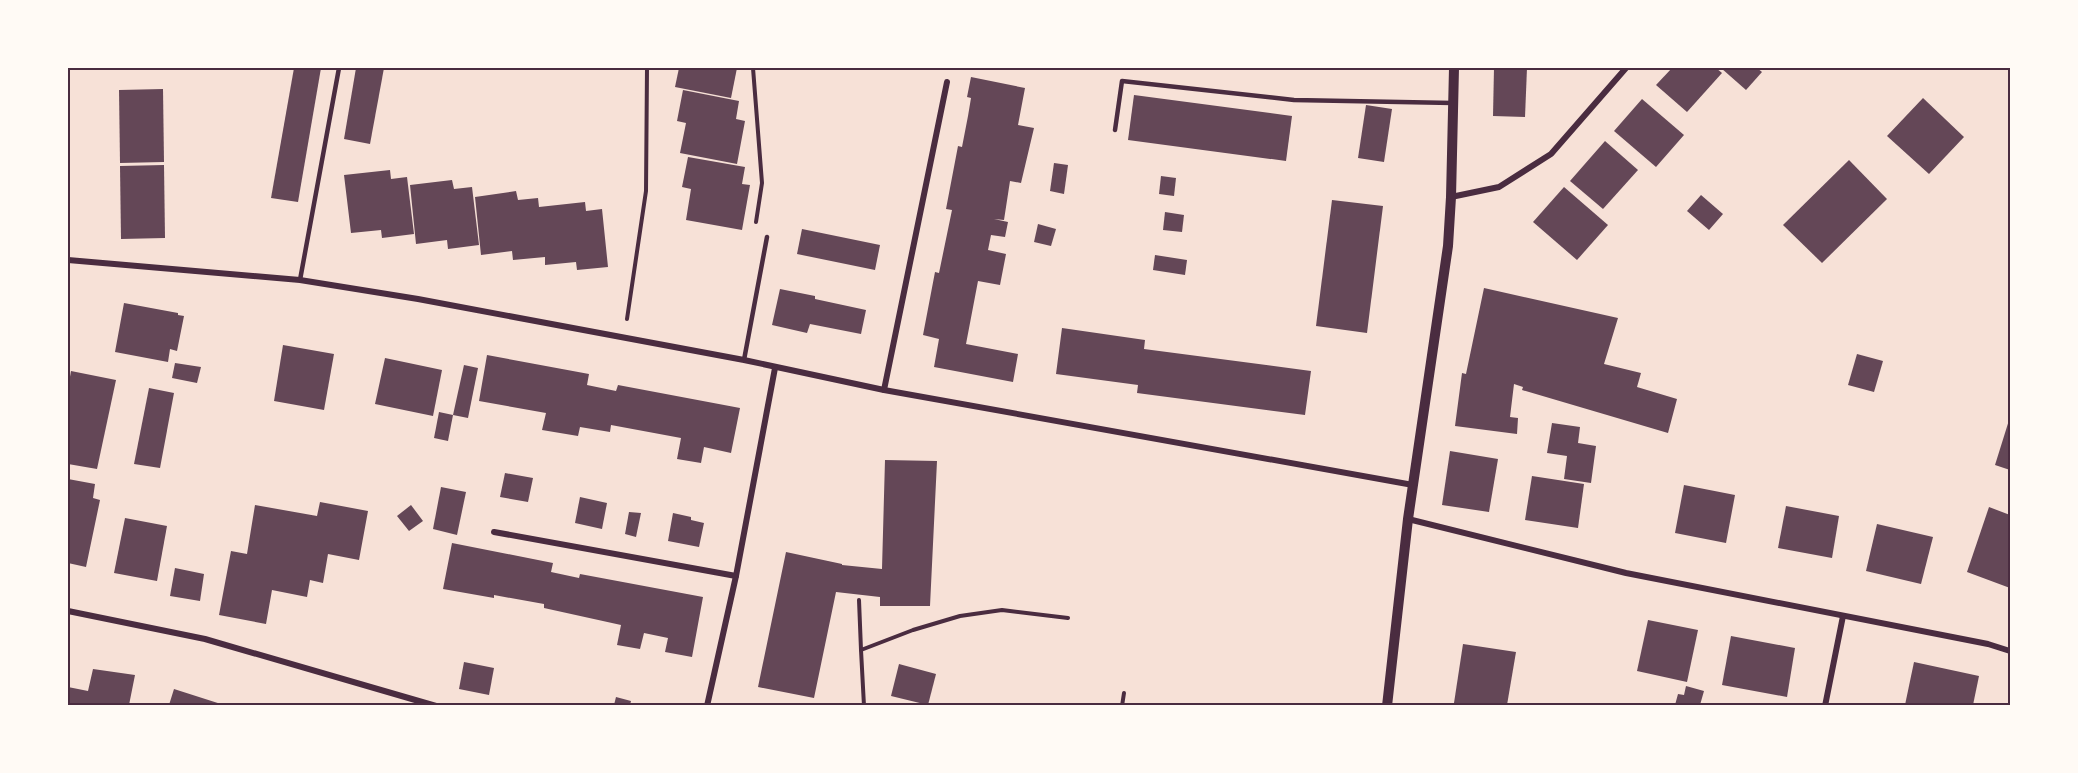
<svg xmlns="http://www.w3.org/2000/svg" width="2078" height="773" font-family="'IBM Plex Sans',sans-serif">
<rect width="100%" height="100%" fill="#f7e1d7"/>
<!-- building -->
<g fill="#644757">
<polygon points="294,68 321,68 298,202 271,198"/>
<polygon points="356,68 384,68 370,144 344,139"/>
<polygon points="679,68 737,68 731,98 675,87"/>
<polygon points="1494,68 1527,68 1525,117 1493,116"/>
<polygon points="1672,68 1716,68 1722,73 1687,112 1656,85"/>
<polygon points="1721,68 1757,68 1762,72 1746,90"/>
<polygon points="971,77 1025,88 1018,125 1034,128 1021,183 1010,181 1004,220 994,219 1008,222 1005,237 991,235 988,250 1006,254 1000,285 978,281 966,344 1018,354 1013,382 934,367 939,339 923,335 935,272 939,273 952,210 946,209 958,146 962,147 968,116 971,98 967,97"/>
<polygon points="163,89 164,162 120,163 119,90"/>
<polygon points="683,90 739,101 736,119 745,121 737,164 680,153 686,123 677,121"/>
<polygon points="1134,95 1292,116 1286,161 1128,140"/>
<polygon points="1923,98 1964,137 1929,174 1887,136"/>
<polygon points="1642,99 1684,135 1656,167 1614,131"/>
<polygon points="1366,105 1392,109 1384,162 1358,158"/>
<polygon points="1605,141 1638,170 1603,209 1570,181"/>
<polygon points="688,157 745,167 742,184 750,185 742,230 686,220 691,189 682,187"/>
<polygon points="1849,160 1887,199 1822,263 1783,225"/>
<polygon points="1054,163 1068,165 1064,194 1050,191"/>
<polygon points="164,165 165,238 121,239 120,166"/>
<polygon points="390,170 391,179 407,177 414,234 382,238 381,230 351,233 344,175"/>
<polygon points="1161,176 1176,178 1174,196 1159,194"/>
<polygon points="452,180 454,189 472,187 479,245 448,249 447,240 416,244 410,185"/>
<polygon points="1564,187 1608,225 1577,260 1533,222"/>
<polygon points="516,191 518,200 538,198 539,207 585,202 586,211 602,209 608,267 577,270 576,262 545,265 545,257 513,260 512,251 481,255 475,197"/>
<polygon points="1701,195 1723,214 1709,230 1687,211"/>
<polygon points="1332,200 1383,206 1367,333 1316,326"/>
<polygon points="1165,212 1184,215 1182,232 1163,230"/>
<polygon points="1038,224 1056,229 1051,246 1034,242"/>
<polygon points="802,229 880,245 875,270 797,254"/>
<polygon points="1155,255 1187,260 1185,275 1153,270"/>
<polygon points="1484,288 1618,318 1604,364 1641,373 1637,387 1677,399 1668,433 1522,390 1523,387 1514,384 1510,417 1518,418 1517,434 1455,426 1462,373 1466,374"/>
<polygon points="780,289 815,296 815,299 866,310 861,334 810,324 807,333 772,325"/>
<polygon points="124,303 178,313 178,315 184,316 177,351 170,349 168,362 115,352"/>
<polygon points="1062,328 1145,340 1144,349 1311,371 1305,415 1137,393 1138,385 1056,374"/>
<polygon points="283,345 334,354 324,410 274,401"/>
<polygon points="1857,354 1883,361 1874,392 1848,385"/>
<polygon points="487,355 589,374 587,385 616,391 618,385 740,408 731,453 704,447 701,463 677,459 681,438 611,425 610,432 580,427 578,436 542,430 546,413 479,401"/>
<polygon points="385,358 442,370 433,416 375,404"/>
<polygon points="175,363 201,367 197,383 172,378"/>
<polygon points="464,365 478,368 468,418 453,415"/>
<polygon points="71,371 116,380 97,469 68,464 68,388"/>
<polygon points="149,388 174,393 160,468 134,464"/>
<polygon points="439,412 453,415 448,441 434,438"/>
<polygon points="2010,417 2010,470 1995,465"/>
<polygon points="1552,423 1580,427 1578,443 1596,446 1591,483 1564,479 1567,456 1547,453"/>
<polygon points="1450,451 1498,459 1489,512 1442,505"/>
<polygon points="885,460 937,461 930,606 880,606 880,597 836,592 814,698 758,687 786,552 842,564 842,565 882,569"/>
<polygon points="505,473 533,478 528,502 500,497"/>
<polygon points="1532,476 1584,484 1578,528 1525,520"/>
<polygon points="68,479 95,484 93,498 100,500 86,567 68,563"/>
<polygon points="1684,485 1735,495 1726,543 1675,533"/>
<polygon points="441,487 466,492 457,535 433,529"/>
<polygon points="580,497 607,503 602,529 575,523"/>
<polygon points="320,502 368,511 359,560 328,554 323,583 310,580 307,597 272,590 266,624 219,615 231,551 247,554 255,505 317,516"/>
<polygon points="411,505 423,521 409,531 397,516"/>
<polygon points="1786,506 1839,516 1832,558 1778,548"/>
<polygon points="1989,507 2010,515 2010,588 1967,572"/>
<polygon points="629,512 641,513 636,537 625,534"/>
<polygon points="673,513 691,517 691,520 704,523 699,547 668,541"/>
<polygon points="125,518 167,526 157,581 114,573"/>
<polygon points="1877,524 1933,537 1921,584 1866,571"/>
<polygon points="452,543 553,563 551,572 579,578 580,574 703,597 692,657 665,652 668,638 644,633 640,649 617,645 621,625 544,608 544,604 494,595 494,598 443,589"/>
<polygon points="175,568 204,574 200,601 170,596"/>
<polygon points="1648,620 1698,630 1687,682 1637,671"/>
<polygon points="1731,636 1795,648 1787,697 1722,685"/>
<polygon points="1463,644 1516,652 1507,705 1471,705 1454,703"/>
<polygon points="464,662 494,668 489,695 459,689"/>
<polygon points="1914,662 1979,676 1973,705 1905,705"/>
<polygon points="899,664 936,674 928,705 891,696"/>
<polygon points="93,669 135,675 129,705 68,705 68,687 88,691"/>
<polygon points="1686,686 1704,691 1700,705 1675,705 1678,694 1684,695"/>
<polygon points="174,689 224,705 169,705"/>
<polygon points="616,697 631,701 630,705 614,705"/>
</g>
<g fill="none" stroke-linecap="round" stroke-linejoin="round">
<!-- path -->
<g stroke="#4a2c40" stroke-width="4">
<polyline points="753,68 762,183 756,222"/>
<polyline points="627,319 646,191 647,68"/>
<polyline points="859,600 861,650"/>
<polyline points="864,706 861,650 913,630 960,616 1002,610 1068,618"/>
<polyline points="1122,706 1124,693"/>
</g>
<!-- service -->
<g stroke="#4a2c40" stroke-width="4.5">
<polyline points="1115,130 1122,81 1294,100 1453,103"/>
<polyline points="300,280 339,68"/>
<polyline points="744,360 767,237"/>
</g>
<!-- minor -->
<g stroke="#4a2c40" stroke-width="6">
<polyline points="1451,197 1499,187 1551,154 1626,68"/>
<polyline points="68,260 300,280 418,299 744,360 884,390 1413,485"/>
<polyline points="884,390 947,82"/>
<polyline points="1408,519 1626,573 1988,644 2010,651"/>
<polyline points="494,532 736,576"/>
<polyline points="68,611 205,639 436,706"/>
<polyline points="707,706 736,576 775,368"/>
<polyline points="1825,706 1843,616"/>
</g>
<!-- tertiary -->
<polyline stroke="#4a2c40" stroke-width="10" points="1387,706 1408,519 1448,246 1451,197 1454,68"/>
</g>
<!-- border -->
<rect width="2078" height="773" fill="none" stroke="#fffaf5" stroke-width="138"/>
<rect x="69" y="69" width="1940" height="635" fill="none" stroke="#4a2c40" stroke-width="2"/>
</svg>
